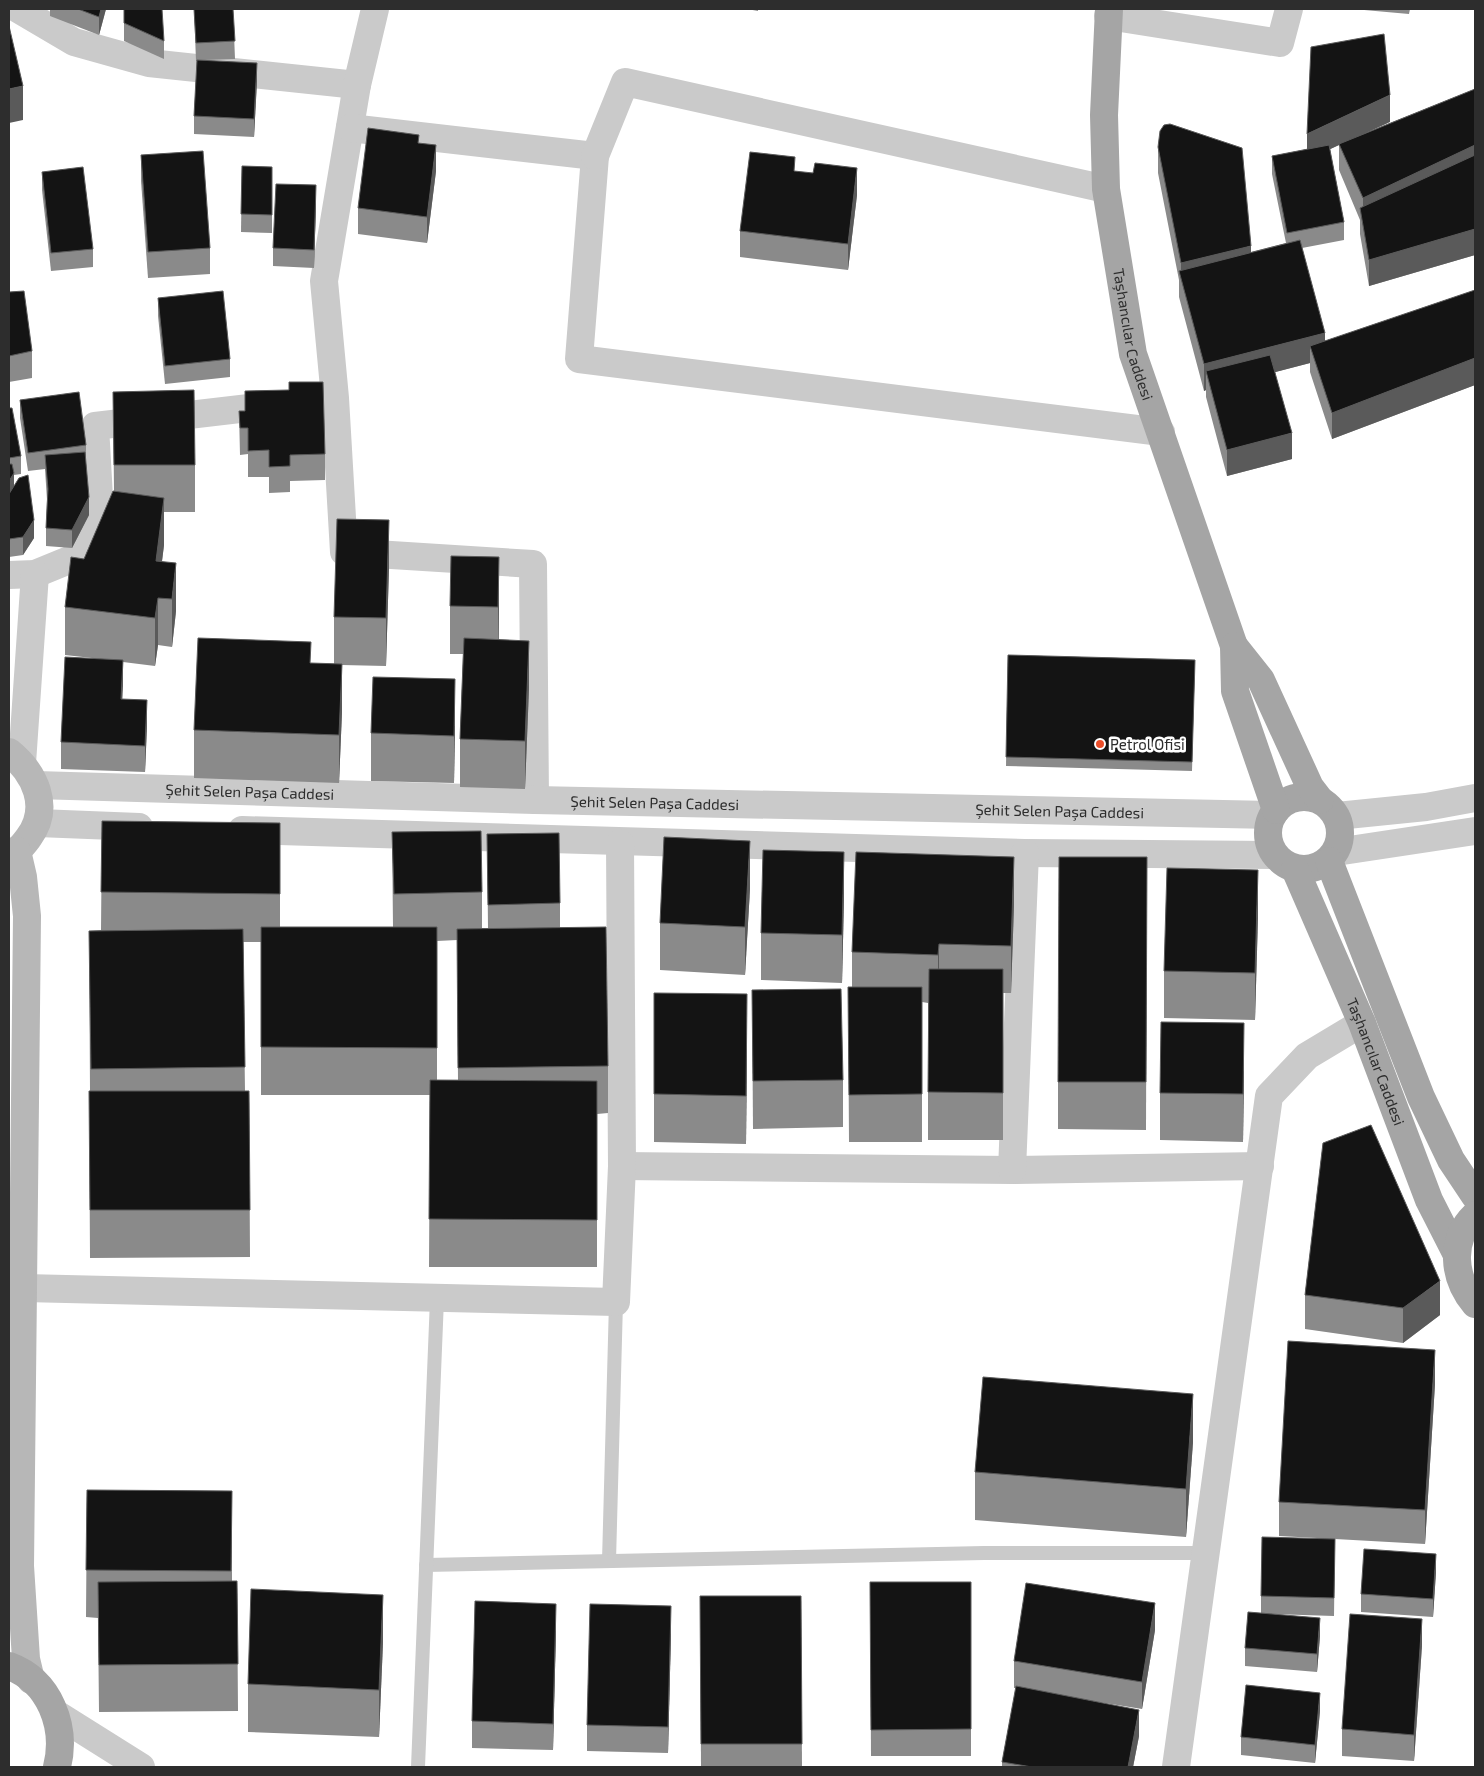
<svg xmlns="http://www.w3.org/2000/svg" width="1484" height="1776" font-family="'Exo 2',sans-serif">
<rect width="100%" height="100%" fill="#fff"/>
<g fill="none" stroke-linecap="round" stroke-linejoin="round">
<!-- lane -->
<g stroke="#cacaca" stroke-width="14">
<polyline points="609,1561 616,1302"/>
<polyline points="426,1565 984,1553 1206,1553"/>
<polyline points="418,1767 437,1299"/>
</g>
<!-- street -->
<g stroke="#cacaca" stroke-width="28">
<polyline points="18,9 74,42 149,63 357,85"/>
<polyline points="375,9 357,85 324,281 335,398 344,552 533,564 535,800"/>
<polyline points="1108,16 1280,43 1289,9"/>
<polyline points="350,128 595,156 579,359 1161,432"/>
<polyline points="595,156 625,82 1106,189"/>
<polyline points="9,575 35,574 79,556 100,515 95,426 282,404"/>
<polyline points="22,763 35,574"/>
<path id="s1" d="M36,785L535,800L1273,815"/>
<polyline points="1337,816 1426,807 1475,798"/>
<polyline points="38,823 139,827"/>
<polyline points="242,830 1025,853 1275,855"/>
<polyline points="1336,852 1475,831"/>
<polyline points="622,1166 1012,1170 1260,1166"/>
<polyline points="1012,1170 1025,853"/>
<polyline points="24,1288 616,1302 622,1166 620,843"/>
<polyline points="55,1713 141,1767"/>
<polyline points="1176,1767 1269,1096 1307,1056 1362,1023"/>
</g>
<!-- secondary -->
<g stroke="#b7b7b7" stroke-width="28">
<path d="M9,752C35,773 51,807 29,837C23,845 19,851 9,853"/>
<polyline points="17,851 23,877 27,916 20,1566 26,1659 31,1680"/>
</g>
<!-- primary -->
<g stroke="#a5a5a5" stroke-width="28">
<path id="s2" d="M1109,9L1104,115L1106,189L1133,354L1234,646"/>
<circle cx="1304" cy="833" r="36"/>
<polyline points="1276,810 1235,691 1234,646 1261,680 1310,787 1320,800"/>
<polyline points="1329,861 1421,1097 1451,1160 1475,1196"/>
<path id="s3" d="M1295,869L1362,1023L1429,1200L1456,1253"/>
<path d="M1475,1215C1449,1240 1453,1278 1475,1304"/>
<path d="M9,1666C50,1681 67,1727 57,1767"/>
</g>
</g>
<!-- wall -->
<g fill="#8a8a8a" fill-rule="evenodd">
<polygon points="50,9 106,9 99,35 50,16"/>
<polygon points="124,9 164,41 164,59 124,41"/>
<polygon points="194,9 233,9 235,59 205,60 257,81 254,137 194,134 194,116 197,61 196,61"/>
<polygon points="747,9 758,9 758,11"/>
<polygon points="1353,9 1410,9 1409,14"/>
<polygon points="1475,89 1475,255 1369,286 1360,234 1360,220 1339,170 1339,145 1330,149 1344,222 1344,240 1302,248 1325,341 1475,290 1475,385 1332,439 1310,372 1310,363 1275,372 1292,459 1227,476 1206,397 1206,390 1204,391 1179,297 1179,280 1158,173 1158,147 1251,252 1286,243 1272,174 1272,156 1307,149 1390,122 1365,133"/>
<polygon points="419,143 436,171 427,243 358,234 358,208"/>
<polygon points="141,155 210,248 210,274 148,278 141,181"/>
<polygon points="242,166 272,167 272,233 241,232"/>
<polygon points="795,171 857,195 848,270 740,257 740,231"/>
<polygon points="42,172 93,249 93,267 51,271 42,190"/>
<polygon points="316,203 314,268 273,266 273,248"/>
<polygon points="9,292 32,351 32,378 9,382"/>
<polygon points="158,298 230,359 230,377 165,384 158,316"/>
<polygon points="113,392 195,465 195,512 164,512 164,545 162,561 176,611 172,647 158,645 155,666 123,662 122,699 147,726 145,772 61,769 61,742 101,659 65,655 65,607 84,559 114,491"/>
<polygon points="20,400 86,445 86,463 89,515 72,548 46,546 46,528 47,500 45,469 28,471 20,418"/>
<polygon points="9,408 21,456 21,474 14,475 14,486 34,538 23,555 9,557"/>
<polygon points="239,411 325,454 325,480 290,481 290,492 269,493 269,477 248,477 248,454 240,455"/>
<polygon points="389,568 386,666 342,665 342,712 339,783 194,778 194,730 311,663 334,664 334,617"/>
<polygon points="499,605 499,639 529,688 525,789 460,787 460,739 463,654 450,654 450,606"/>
<polygon points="1008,655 1195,660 1192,771 1006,766"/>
<polygon points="455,726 454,783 371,781 371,733"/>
<path d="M102,821L280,823V927H393L392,832L482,892V928H488L487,834L560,903V927L608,1066V1113L597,1114V1267H429L430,1095H261V942H243L245,1091H249L250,1257L90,1258L89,1091H90L89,931L101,930ZM457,940L458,1080H437V941Z"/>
<polygon points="1147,857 1146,1130 1058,1129 1058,1082"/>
<polygon points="750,889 745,975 660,970 660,923"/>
<polygon points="844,899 842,983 761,980 761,933"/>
<polygon points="1014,905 1011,993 1003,993 1003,1140 928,1140 928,1003 922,1002 922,1142 849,1142 848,987 852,987 852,952"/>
<polygon points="1258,917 1255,1020 1164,1018 1164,971"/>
<polygon points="752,990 843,1080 843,1127 753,1129"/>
<polygon points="654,993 747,1042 746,1144 654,1142"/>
<polygon points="1244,1071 1243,1142 1160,1140 1160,1093"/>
<polygon points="1323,1143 1440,1315 1403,1343 1305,1329 1305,1295"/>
<polygon points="1435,1384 1425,1544 1335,1539 1334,1616 1272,1614 1320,1636 1317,1672 1245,1666 1245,1648 1261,1613 1261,1596 1317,1538 1279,1536 1279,1502"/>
<polygon points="1193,1442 1186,1537 975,1520 975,1472"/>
<polygon points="87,1490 232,1491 232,1581 237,1581 238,1711 99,1712 98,1618 86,1617"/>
<polygon points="1436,1572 1433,1617 1361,1612 1361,1594"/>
<polygon points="870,1582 971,1582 971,1756 871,1756"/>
<polygon points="700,1596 801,1596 802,1767 701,1767"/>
<polygon points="556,1630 553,1750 472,1748 472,1721"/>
<polygon points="1155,1630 1142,1709 1080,1699 1139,1736 1133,1767 1002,1767 1002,1762 1016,1688 1014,1688 1014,1661"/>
<polygon points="671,1633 668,1753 587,1751 587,1725"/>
<polygon points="383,1642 379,1737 248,1732 248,1684"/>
<polygon points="1422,1645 1414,1761 1342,1756 1342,1729"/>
<polygon points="1320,1711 1315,1763 1241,1755 1241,1737"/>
</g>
<!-- shaded-wall -->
<g fill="#5a5a5a">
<polygon points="101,9 106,9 99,35 99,17"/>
<polygon points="257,63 257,81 254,137 254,119"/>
<polygon points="23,86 23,120 9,123 9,89"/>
<polygon points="1390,95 1390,122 1339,145 1339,144 1339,145 1307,160 1307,134"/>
<polygon points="436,145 436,171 427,243 427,217"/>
<polygon points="1475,145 1475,171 1363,225 1363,198"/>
<polygon points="857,168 857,195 848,270 848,244"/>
<polygon points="316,185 316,203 314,268 314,250"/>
<polygon points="1475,229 1475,255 1369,286 1369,260"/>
<polygon points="1251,246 1251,272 1181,278 1181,263"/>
<polygon points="1325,333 1325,359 1310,346 1310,363 1211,389 1206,371 1206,390 1204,391 1204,364"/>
<polygon points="1475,358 1475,385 1332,439 1332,413"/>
<polygon points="1292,433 1292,459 1227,476 1227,450"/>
<polygon points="14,473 14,490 9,499 9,481"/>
<polygon points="89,497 89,515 72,548 72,530"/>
<polygon points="164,498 164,545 156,608 156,561"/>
<polygon points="34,520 34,538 23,555 23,537"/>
<polygon points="389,520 389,568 386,666 386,618"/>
<polygon points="499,557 499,605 498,655 498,607"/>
<polygon points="176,563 176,611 172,647 172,599"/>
<polygon points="158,598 158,645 155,666 155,618"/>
<polygon points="529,641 529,688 525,789 525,741"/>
<polygon points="123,660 123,686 121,725 121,699"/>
<polygon points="342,664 342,712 339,783 339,735"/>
<polygon points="455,679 455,726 454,783 454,736"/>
<polygon points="147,700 147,726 145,772 145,746"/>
<polygon points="750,841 750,889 745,975 745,927"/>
<polygon points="844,852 844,899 842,983 842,935"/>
<polygon points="1014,857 1014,905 1011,993 1011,946"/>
<polygon points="1258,870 1258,917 1255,1020 1255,973"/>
<polygon points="939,944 939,992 938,1003 938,955"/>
<polygon points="747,994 747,1042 746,1144 746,1096"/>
<polygon points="1244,1023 1244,1071 1243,1142 1243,1094"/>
<polygon points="1440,1281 1440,1315 1403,1343 1403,1308"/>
<polygon points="1435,1350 1435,1384 1425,1544 1425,1510"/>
<polygon points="1193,1394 1193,1442 1186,1537 1186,1489"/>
<polygon points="1436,1554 1436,1572 1433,1617 1433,1599"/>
<polygon points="383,1595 383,1642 379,1737 379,1690"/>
<polygon points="1155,1603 1155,1630 1142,1709 1142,1682"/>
<polygon points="556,1604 556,1630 553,1750 553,1724"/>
<polygon points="671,1606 671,1633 668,1753 668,1727"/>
<polygon points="1320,1618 1320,1636 1317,1672 1317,1654"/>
<polygon points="1422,1619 1422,1645 1414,1761 1414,1735"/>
<polygon points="1320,1693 1320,1711 1315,1763 1315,1745"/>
<polygon points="1139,1710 1139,1736 1133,1767 1128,1767"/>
</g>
<!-- building -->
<g fill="#141414" stroke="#5a5a5a">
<polygon points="78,9 101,9 99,17"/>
<polygon points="124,9 162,9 164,41 124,23"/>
<polygon points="194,9 233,9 235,41 196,43"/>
<polygon points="9,26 23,86 9,89"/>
<polygon points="1384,34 1390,95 1307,134 1311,47"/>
<polygon points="197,60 257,63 254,119 194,116"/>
<polygon points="1475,89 1475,145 1363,198 1339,144"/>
<polygon points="1170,124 1242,148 1251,246 1181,263 1158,147 1160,131 1164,125"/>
<polygon points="368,128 419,135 418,143 436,145 427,217 358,208"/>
<polygon points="1329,145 1344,222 1287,233 1272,156"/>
<polygon points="203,151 210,248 148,252 141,155"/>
<polygon points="750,152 795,157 794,171 813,173 815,163 857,168 848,244 740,231"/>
<polygon points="1475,155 1475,229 1369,260 1360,208"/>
<polygon points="242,166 272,167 272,215 241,214"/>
<polygon points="83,167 93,249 51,253 42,172"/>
<polygon points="276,184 316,185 314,250 273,248"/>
<polygon points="1300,240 1325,333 1204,364 1179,271"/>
<polygon points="1475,290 1475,358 1332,413 1310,346"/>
<polygon points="24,291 32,351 9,356 9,292"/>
<polygon points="223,291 230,359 165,366 158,298"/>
<polygon points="1270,355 1292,433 1227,450 1206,371"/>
<polygon points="289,382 323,382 325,454 290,455 290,466 269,467 269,450 248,451 248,428 240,428 239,411 245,411 245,391 289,390"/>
<polygon points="194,390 195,465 114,465 113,392"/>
<polygon points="79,392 86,445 28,453 20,400"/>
<polygon points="9,408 12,408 21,456 9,458"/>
<polygon points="85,452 89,497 72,530 46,528 48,489 45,455"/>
<polygon points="9,464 12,464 14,473 9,481"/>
<polygon points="28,475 34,520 23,537 9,539 9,494 19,478"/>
<polygon points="113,491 164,498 156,561 176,563 172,599 158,598 155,618 65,607 71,557 84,559"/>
<polygon points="337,519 389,520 386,618 334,617"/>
<polygon points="451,556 499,557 498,607 450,606"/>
<polygon points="198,638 311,642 310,663 342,664 339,735 194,730"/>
<polygon points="464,638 529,641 525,741 460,739"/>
<polygon points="1008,655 1195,660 1192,762 1006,757"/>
<polygon points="65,657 123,660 121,699 147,700 145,746 61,742"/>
<polygon points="373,677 455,679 454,736 371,733"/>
<polygon points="102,821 280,823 280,894 101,892"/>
<polygon points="481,831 482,892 394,894 392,832"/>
<polygon points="559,833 560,903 488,905 487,834"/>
<polygon points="664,837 750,841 745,927 660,923"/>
<polygon points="763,850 844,852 842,935 761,933"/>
<polygon points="856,852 1014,857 1011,946 939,944 938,955 852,952"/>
<polygon points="1059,857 1147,857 1146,1082 1058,1082"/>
<polygon points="1167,868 1258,870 1255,973 1164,971"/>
<polygon points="261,927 437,927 437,1048 261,1047"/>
<polygon points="606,927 608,1066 458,1068 457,929"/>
<polygon points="243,929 245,1067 91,1069 89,931"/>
<polygon points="929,969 1003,969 1003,1093 928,1092"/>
<polygon points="848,987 922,987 922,1094 849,1095"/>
<polygon points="841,989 843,1080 753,1081 752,990"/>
<polygon points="654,993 747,994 746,1096 654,1094"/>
<polygon points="1161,1022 1244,1023 1243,1094 1160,1093"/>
<polygon points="430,1080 597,1081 597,1220 429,1219"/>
<polygon points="89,1091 249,1091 250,1210 90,1210"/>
<polygon points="1371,1125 1440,1281 1403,1308 1305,1295 1323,1143"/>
<polygon points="1288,1341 1435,1350 1425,1510 1279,1502"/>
<polygon points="983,1377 1193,1394 1186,1489 975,1472"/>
<polygon points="87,1490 232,1491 231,1571 86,1570"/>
<polygon points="1262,1537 1335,1539 1334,1598 1261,1596"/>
<polygon points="1364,1549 1436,1554 1433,1599 1361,1594"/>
<polygon points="237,1581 238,1664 99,1665 98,1582"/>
<polygon points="870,1582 971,1582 971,1729 871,1730"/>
<polygon points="1026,1583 1155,1603 1142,1682 1014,1661"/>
<polygon points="251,1589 383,1595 379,1690 248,1684"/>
<polygon points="700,1596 801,1596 802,1744 701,1744"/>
<polygon points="475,1601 556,1604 553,1724 472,1721"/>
<polygon points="590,1604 671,1606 668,1727 587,1725"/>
<polygon points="1248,1612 1320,1618 1317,1654 1245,1648"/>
<polygon points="1350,1614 1422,1619 1414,1735 1342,1729"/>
<polygon points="1246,1685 1320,1693 1315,1745 1241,1737"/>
<polygon points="1016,1686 1139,1710 1128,1767 1032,1767 1002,1762"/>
</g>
<!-- markers -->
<circle fill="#eb4d29" stroke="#fff" stroke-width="2" cx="1100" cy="744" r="5"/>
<g text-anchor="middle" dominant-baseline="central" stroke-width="5" stroke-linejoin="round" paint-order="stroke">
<!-- street labels -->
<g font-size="15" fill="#2d2d2d" stroke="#fff">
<text stroke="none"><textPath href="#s2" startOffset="328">Taşhancılar Caddesi</textPath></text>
<text stroke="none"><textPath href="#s1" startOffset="214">Şehit Selen Paşa Caddesi</textPath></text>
<text stroke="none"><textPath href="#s1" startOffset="619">Şehit Selen Paşa Caddesi</textPath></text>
<text stroke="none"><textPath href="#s1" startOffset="1024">Şehit Selen Paşa Caddesi</textPath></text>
<text stroke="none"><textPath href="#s3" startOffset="209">Taşhancılar Caddesi</textPath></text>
</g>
<!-- poi labels -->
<g font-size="15" fill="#2d2d2d" stroke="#fff" text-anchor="start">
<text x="1110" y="744">Petrol Ofisi</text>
</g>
</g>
<!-- border -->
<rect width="1484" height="1776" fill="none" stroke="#2d2d2d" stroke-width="20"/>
</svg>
